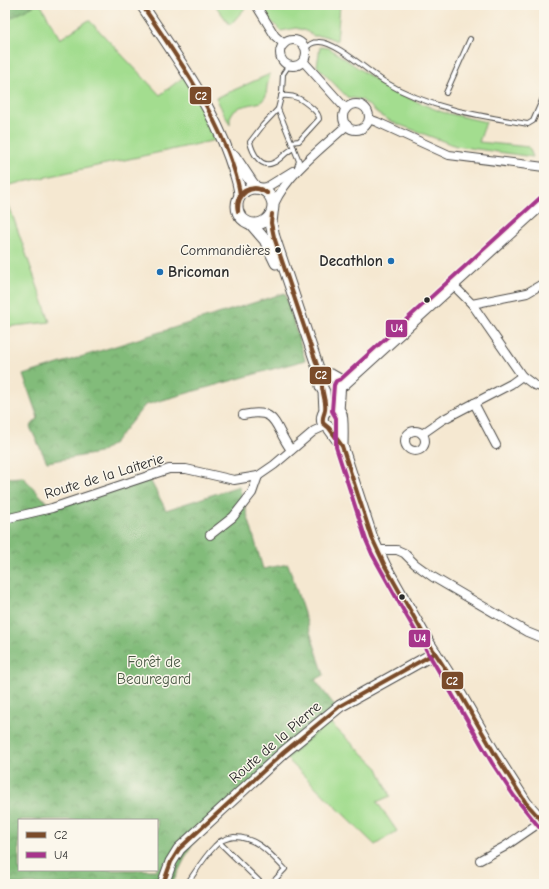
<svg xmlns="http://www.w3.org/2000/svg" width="549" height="889" font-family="'Comic Neue',sans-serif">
<defs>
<pattern id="forest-crowns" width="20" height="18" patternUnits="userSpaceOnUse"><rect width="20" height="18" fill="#82bc7a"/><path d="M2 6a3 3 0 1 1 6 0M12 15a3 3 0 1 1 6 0" fill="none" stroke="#6b9964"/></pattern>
</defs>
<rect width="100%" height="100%" fill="#fbf7ec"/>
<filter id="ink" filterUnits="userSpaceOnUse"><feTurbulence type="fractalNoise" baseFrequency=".025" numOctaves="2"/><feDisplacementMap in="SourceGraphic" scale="8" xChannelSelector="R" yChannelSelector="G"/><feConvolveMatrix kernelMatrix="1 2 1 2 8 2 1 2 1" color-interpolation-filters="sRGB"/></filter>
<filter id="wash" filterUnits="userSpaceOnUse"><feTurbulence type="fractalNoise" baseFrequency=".012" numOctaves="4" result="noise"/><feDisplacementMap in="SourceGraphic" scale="16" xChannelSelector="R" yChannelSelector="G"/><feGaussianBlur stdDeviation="0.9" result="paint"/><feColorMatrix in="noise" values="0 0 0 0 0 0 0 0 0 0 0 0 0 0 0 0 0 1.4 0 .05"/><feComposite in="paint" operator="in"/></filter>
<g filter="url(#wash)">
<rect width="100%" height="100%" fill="#f5e8d1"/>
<!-- green -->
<g fill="#a3dd8f" stroke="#67845d">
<polygon points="35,5 41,5 60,39 89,20 160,95 186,75 210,123 216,140 5,186 5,21"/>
<polygon points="215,5 248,5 230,25"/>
<polygon points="260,5 340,5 337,41 325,36 314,36 306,31 296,28 281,31 269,19"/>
<polygon points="320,47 329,48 386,87 415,101 442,112 486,122 479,142 529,147 533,157 456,146 392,122 380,115 362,100 347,97 317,66"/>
<polygon points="270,74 267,86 266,96 261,102 240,107 232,113 230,118 230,125 216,98"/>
<polygon points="5,194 50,322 5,327"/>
<polygon points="329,722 378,768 390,796 377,802 397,831 375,845 286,758"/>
</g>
<!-- forest -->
<g fill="url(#forest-crowns)" stroke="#567452" fill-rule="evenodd">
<polygon points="5,5 35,5 5,21"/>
<polygon points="285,293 305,360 145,405 114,443 99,453 47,462 30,427 38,418 23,375"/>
<path d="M148,476L166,510L239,486L263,569L288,564L324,675L315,680L335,706L329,722L232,806L192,844L172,884H5V478L23,477L52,508ZM19,820H157V870H19Z"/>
</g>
</g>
<g filter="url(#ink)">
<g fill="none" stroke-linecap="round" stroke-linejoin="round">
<!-- lane casing -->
<g stroke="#494744" stroke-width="6">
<g id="lane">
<path d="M305,49C309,45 312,42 318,42C334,40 370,73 385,82C428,108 479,116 528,124L533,121L544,96"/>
<polyline points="289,65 283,74 282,93 278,109 299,161 296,170"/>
<polyline points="446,93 470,39"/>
<path d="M281,96C295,94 303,100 313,109C316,112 319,114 319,119L299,141L291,142"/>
<path d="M278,109L263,125L250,142C252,151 260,169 273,163C281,160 285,152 294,148"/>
<polyline points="219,842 262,884"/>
<path d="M188,884L189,881C197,869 205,856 215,846C220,840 227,838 234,837C257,837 270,854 285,869L271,884"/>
</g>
</g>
<!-- street casing -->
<g stroke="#494744" stroke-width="10">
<g id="street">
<polyline points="256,5 275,36 284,44"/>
<circle cx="293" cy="53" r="13"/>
<polyline points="303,61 346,109"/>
<circle cx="356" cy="117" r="13"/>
<polyline points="369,119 377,122 449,155 544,167"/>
<polyline points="261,188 267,187 293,171"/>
<path d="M274,204C289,172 321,149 347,125"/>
<polyline points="453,285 472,304 527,293 544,283"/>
<polyline points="472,304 522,376 534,385 544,388"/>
<polyline points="474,403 496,445"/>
<path d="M243,415C279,407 273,426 291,450"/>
<circle cx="415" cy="441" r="10"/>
<polyline points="422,434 442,420 511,384 522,376"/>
<polyline points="5,519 52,508 169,469 186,469 234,480 258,476 274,465 314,431 325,426"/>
<polyline points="210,535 233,517 252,493 258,476"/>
<polyline points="378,552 382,550 397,550 404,553 415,564 433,577 527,632 544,639"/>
<polyline points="480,860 504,847 542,821"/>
</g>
</g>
<!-- secondary casing -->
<g stroke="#494744" stroke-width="13">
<g id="secondary">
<path d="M142,5C175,55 210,102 230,158C234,171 240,183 240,196"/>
<polyline points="234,156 252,183 256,188"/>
<circle cx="255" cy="206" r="18"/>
<polyline points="272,214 271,223 274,237 322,380 321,386 324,392 325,411"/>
<polyline points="252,225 265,240 276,263"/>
<polyline points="322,380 325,377 331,375 338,379 340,382 338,411"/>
<polyline points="340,385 344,384 544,202"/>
<path d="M342,446C342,440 343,418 341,414C335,402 319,410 323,423L329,428L342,446L372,538L385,566L428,642L448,673L496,756L526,803L544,823"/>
<polyline points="163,884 171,862 179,849 284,752 340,706 435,653"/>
</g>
</g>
<!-- lane -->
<use href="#lane" stroke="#fff" stroke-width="4"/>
<!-- street -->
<use href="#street" stroke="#fff" stroke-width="8"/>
<!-- secondary -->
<use href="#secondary" stroke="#fff" stroke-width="11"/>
<!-- bus-1 casing -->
<g stroke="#fbf7ec" stroke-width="7">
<g id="bus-1">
<path d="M142,5C174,52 207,99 228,152C233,166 239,181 240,196"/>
<path d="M238,211C233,193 252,181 267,193"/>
<path d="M238,211C237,194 251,182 267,193"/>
<path d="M272,214L271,223L274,237L322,380C320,390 327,400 325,410C324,417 322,415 323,423L329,428L342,446L372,538L385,566L428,642L448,673L496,756L526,803L544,823"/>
<polyline points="163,884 171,862 179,849 284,752 340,706 435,653"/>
</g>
</g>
<!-- bus-2 casing -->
<g stroke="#fbf7ec" stroke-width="7">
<polyline id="bus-2" points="539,827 514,796 492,763 402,608 372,554 366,540 336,447 336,418 332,411 334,385 336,381 341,379 540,198"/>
</g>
<!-- bus-1 -->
<use href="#bus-1" stroke="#7a4b2a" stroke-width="4"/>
<!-- bus-2 -->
<use href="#bus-2" stroke="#a7358b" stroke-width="4"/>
</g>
</g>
<!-- markers -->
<g fill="#2b2b2b" stroke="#fbf7ec" stroke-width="1.5">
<circle cx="278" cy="250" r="3.5"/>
<circle cx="427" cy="300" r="3.5"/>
<circle cx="402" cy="597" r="3.5"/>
</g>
<g fill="#1f6fb2" stroke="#fbf7ec" stroke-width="1.5">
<circle cx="391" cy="261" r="4"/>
<circle cx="160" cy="272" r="4"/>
</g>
<g text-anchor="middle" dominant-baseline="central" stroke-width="3" stroke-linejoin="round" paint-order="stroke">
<!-- bus labels -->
<g font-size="14" fill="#2b2b2b" stroke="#fbf7ec" text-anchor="end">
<text x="270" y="250">Commandières</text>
</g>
<!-- poi labels -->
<g font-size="15" font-weight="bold" fill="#2b2b2b" stroke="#fbf7ec" text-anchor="end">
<text x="383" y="261">Decathlon</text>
<text x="168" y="272" text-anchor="start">Bricoman</text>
</g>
<!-- street labels -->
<g font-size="15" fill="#2b2b2b" stroke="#fbf7ec">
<text transform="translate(104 476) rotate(-17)">Route de la Laiterie</text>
<text transform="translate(275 742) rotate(-41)">Route de la Pierre</text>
</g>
<!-- park labels -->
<g font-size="15" fill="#495844" stroke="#fbf7ec">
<text x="154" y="662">Forêt de<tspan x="154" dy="17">Beauregard</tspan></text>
</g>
</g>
<g stroke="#fbf7ec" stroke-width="1.5">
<rect x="189" y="86" width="23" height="19" rx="4" fill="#7a4b2a"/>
<rect x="385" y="319" width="23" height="19" rx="4" fill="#a7358b"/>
<rect x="309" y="366" width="23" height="19" rx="4" fill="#7a4b2a"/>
<rect x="408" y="629" width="23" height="19" rx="4" fill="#a7358b"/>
<rect x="441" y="671" width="23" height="19" rx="4" fill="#7a4b2a"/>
</g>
<g font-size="11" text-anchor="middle" font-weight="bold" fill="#fff">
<text x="201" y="100">C2</text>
<text x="397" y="332">U4</text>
<text x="321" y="379">C2</text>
<text x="420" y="642">U4</text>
<text x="452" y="685">C2</text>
</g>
<!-- margin -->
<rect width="549" height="889" fill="none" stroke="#fbf7ec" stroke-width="20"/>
<!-- legend -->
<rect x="18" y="819" width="140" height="52" fill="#fbf7ec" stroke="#a8a59f"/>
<rect x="26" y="832" width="20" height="6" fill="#7a4b2a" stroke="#a8a59f"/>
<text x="54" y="839" font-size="12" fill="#2b2b2b">C2</text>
<rect x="26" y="852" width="20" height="6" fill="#a7358b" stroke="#a8a59f"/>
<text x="54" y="859" font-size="12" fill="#2b2b2b">U4</text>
</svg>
